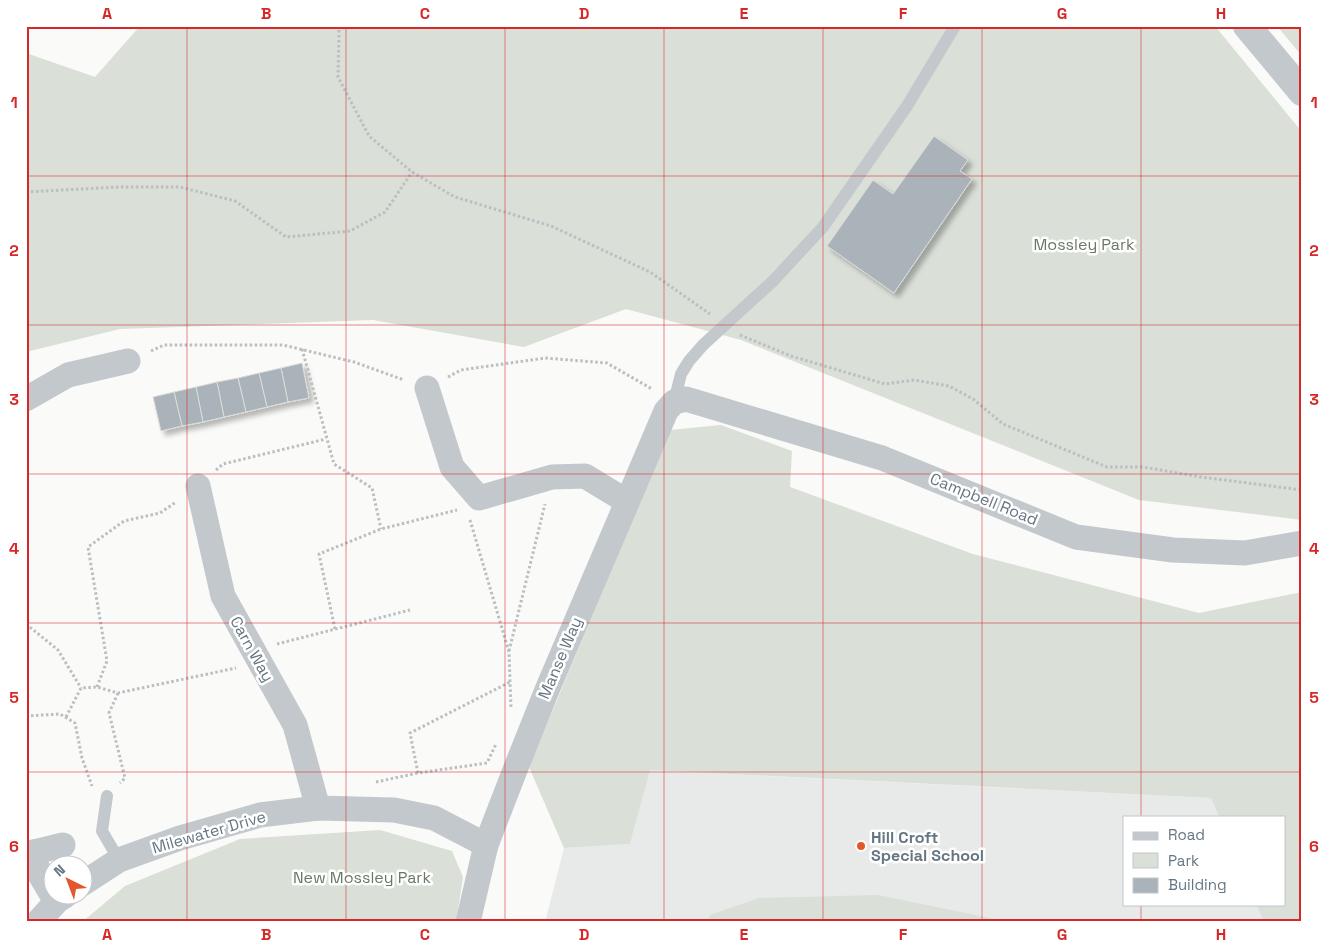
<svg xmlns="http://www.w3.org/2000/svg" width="1328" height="948" font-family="'Space Grotesk',sans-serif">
<defs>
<filter id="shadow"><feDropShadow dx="4.5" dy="4.5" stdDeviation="2.5" flood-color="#0004"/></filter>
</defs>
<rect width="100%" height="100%" fill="#fafaf8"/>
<!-- built -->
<polygon fill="#e8e9e9" points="649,770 1211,798 1219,817 1124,817 1124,904 1256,904 1264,922 545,922 564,848 630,844"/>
<!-- green -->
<g fill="#dadfd7">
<polygon points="140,26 1215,26 1302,132 1302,520 1139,500 741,340 626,309 524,347 373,320 120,329 26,352 26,53 95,77"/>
<polygon points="1277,26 1302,26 1302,56"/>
<polygon points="721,425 792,451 790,487 973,554 1199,613 1302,592 1302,922 1264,922 1256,904 1284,904 1284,817 1219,817 1211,798 650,770 630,844 564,848 529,767 670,430"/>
<polygon points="380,830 452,851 463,877 456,922 82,922 125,886 240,839"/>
<polygon points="878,895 1009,922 708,922 710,915 759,898"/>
</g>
<!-- building -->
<g fill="#aab3b9" stroke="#dcdcda" filter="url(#shadow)">
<polygon points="934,136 968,160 960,171 972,179 894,293 827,246 873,180 893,194"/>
<polygon points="302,363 309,398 288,402 281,368"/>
<polygon points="281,368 288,402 267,407 259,373"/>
<polygon points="259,373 267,407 246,412 238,378"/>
<polygon points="238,378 246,412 224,417 217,382"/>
<polygon points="217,382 224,417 203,422 196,387"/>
<polygon points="196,387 203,422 182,426 174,392"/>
<polygon points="174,392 182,426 161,431 153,397"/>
</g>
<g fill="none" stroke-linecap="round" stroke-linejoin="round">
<!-- path -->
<g stroke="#bbbfc2" stroke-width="3" stroke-dasharray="2.5 2.5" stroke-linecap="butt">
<polyline points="342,26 339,30 338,77 369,136 412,172 455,197 551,226 650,272 710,314"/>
<polyline points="26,192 119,187 180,187 235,201 286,237 350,231 385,212 412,172"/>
<polyline points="740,335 791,356 885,384 914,380 949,386 973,399 1003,424 1107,467 1143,467 1201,477 1302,490"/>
<polyline points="302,349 334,464 372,488 381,529"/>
<polyline points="151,351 164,345 283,345 354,362 404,380"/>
<polyline points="448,377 461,370 545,358 607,363 652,389"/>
<polyline points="216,470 223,464 326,439"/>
<polyline points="470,520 509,652 511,708"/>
<polyline points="26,624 58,650 81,688"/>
<polyline points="335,629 319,554 381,529 457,510"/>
<polyline points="277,644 410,610"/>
<polyline points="509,651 545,504"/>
<polyline points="97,687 107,661 88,547 124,521 160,513 176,502"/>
<polyline points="118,693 109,713 125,778 120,783"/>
<polyline points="26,716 60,714 75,723 82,758 92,786"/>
<polyline points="66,717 81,688 97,687 118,693 236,668"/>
<polyline points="418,773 410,733 510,682"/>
<polyline points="376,782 418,773 487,763 496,744"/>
</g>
<!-- service -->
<g stroke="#c3c8cc" stroke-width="12">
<polyline points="674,402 681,374 689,361 703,345 773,281 823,227 907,106 955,26"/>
<polyline points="107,796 102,831 119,860"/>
</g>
<!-- minor -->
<g stroke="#c3c8cc" stroke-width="25">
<polyline points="427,388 452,467 479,498 552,477 585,476 626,501"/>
<polyline points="26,399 68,375 128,361"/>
<polyline points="198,486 223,596 295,725 318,808"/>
<polyline points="33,852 39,873 52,895"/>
<polyline points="26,854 63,845"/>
<polyline points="82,884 119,860 180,838 260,815 318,808 394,810 434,818 486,845"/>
<polyline points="38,922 57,901 65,896"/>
<polyline points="468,922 486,845 515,770 547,690 666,411 674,402 686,399 882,458 1076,537 1173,550 1245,553 1302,543"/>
</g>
<!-- tertiary -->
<polyline stroke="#c3c8cc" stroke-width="28" points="1247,26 1302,92"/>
</g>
<!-- grid -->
<path fill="none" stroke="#d62828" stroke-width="1" stroke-opacity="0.55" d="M187,26V922M346,26V922M505,26V922M664,26V922M823,26V922M982,26V922M1141,26V817M26,176H1302M26,325H1302M26,474H1302M26,623H1302M26,772H1302M1141,904V922"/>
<!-- markers -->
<circle fill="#e4572e" stroke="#fff" stroke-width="2" cx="861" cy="846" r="5"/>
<g text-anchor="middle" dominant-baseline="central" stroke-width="5" stroke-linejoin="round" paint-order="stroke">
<!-- park labels -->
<g font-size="16" fill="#687a64" stroke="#fff">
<text x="1084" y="244">Mossley Park</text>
<text x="362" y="877">New Mossley Park</text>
</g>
<!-- street labels -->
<g font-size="16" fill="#657683" stroke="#fff">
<text transform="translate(984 499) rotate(22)">Campbell Road</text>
<text transform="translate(252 649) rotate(61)">Carn Way</text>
<text transform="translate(560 658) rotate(-67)">Manse Way</text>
<text transform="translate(209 832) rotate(-16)">Milewater Drive</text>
</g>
<!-- poi labels -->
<g font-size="16" font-weight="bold" fill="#657683" stroke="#fff" text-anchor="start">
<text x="871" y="837">Hill Croft<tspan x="871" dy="18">Special School</tspan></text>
</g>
</g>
<!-- border -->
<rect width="1328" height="948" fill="none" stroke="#ffffff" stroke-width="55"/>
<!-- legend -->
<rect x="1123" y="816" width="162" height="90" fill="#ffffff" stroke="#c1c8cd"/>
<rect x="1133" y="832" width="25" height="8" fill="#c3c8cc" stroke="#c1c8cd"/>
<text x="1168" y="840" font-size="15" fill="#657683">Road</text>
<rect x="1133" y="853" width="25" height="15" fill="#dadfd7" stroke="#c1c8cd"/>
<text x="1168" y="866" font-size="15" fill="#657683">Park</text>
<rect x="1133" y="878" width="25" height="15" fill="#aab3b9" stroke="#c1c8cd"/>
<text x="1168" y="890" font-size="15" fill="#657683">Building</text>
<!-- north arrow -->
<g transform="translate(68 880) rotate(318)"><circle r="24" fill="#ffffff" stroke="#c1c8cd"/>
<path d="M0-4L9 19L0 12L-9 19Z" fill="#e4572e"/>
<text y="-8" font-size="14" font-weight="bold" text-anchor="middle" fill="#657683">N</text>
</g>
<rect x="28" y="28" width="1272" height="892" fill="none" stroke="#d62828" stroke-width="2"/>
<g font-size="16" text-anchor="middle" font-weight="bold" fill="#d62828">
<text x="107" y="19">A</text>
<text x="266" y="19">B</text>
<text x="425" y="19">C</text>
<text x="584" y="19">D</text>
<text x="744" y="19">E</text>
<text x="903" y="19">F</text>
<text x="1062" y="19">G</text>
<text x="1221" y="19">H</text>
<text x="14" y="108">1</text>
<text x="1314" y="108">1</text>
<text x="14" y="256">2</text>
<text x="1314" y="256">2</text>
<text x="14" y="405">3</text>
<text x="1314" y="405">3</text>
<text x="14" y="554">4</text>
<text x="1314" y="554">4</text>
<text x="14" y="703">5</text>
<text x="1314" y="703">5</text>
<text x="14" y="852">6</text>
<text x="1314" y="852">6</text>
<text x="107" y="940">A</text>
<text x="266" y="940">B</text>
<text x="425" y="940">C</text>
<text x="584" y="940">D</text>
<text x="744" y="940">E</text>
<text x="903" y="940">F</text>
<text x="1062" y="940">G</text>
<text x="1221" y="940">H</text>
</g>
</svg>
